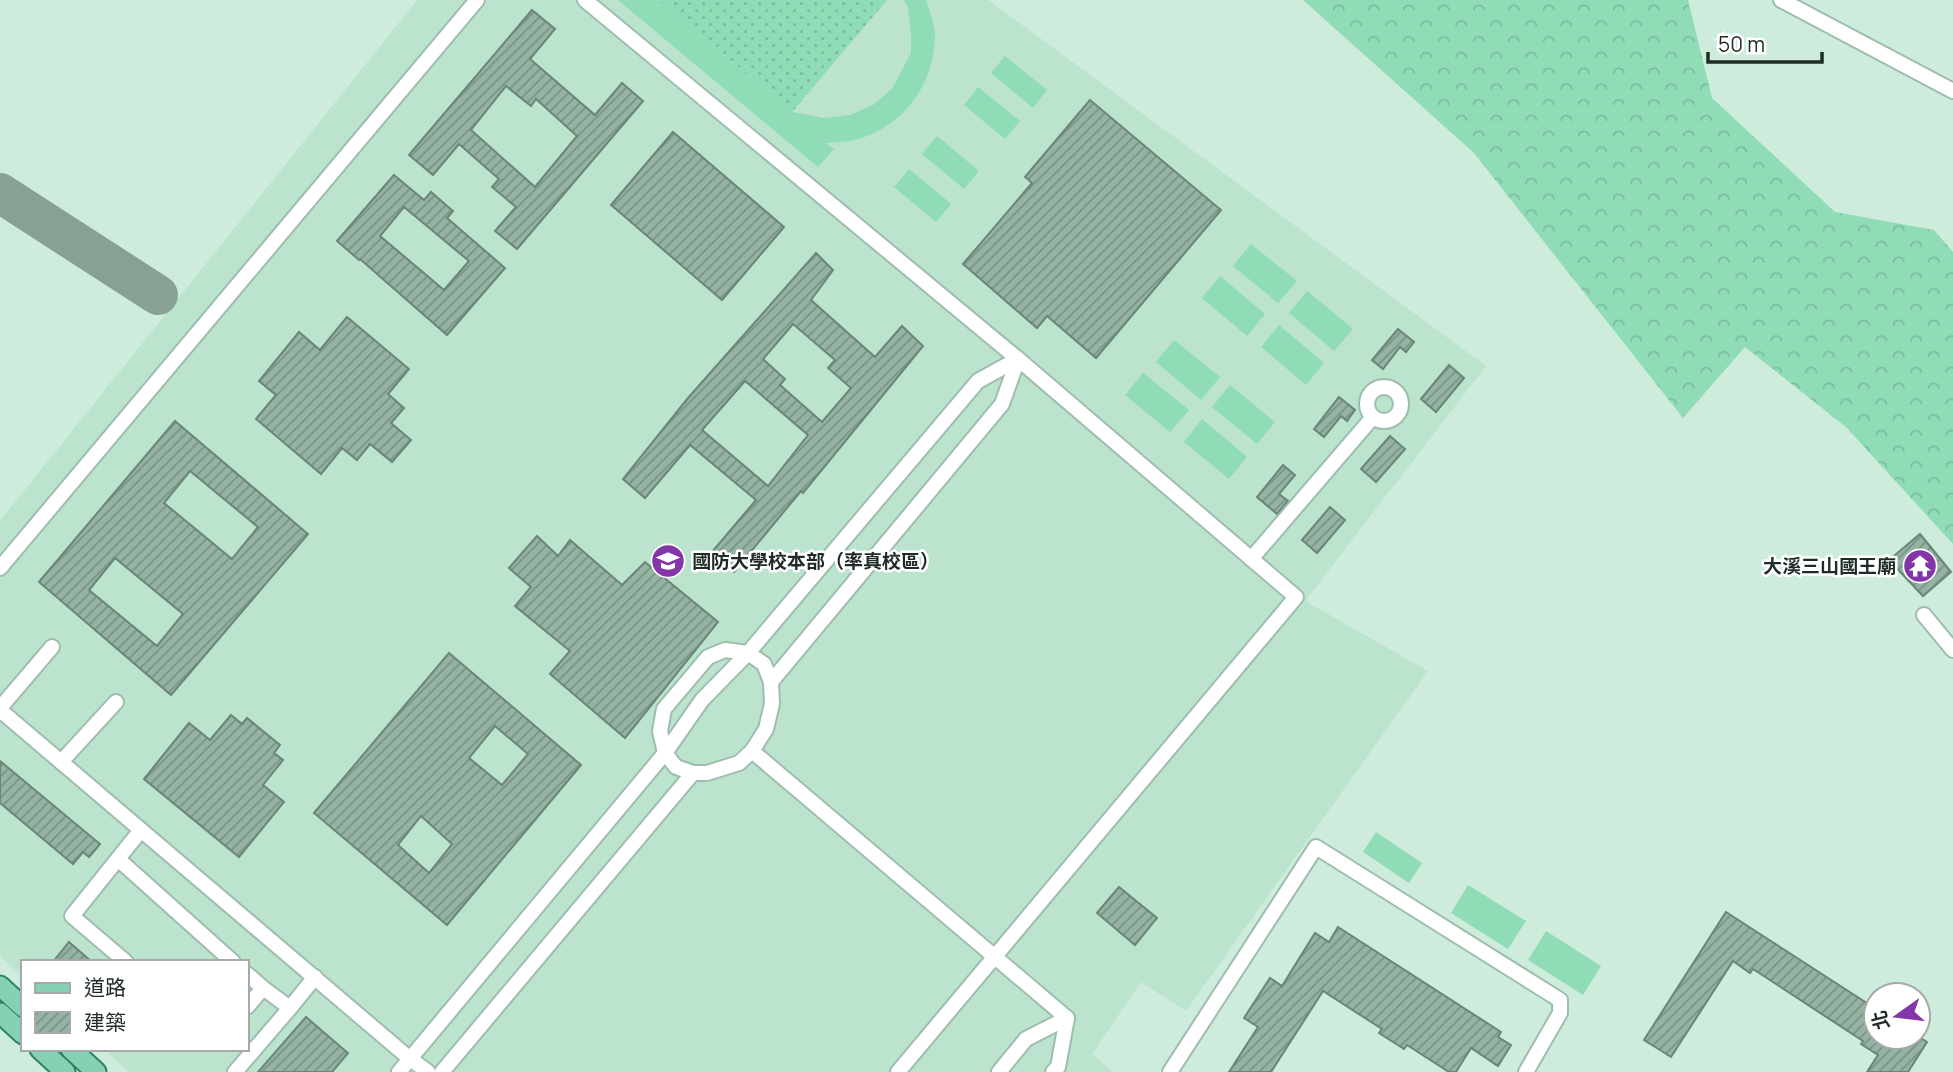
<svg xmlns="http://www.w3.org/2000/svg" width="1953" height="1072" font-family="Manrope,'Noto Sans TC',sans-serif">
<defs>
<pattern id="grass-dots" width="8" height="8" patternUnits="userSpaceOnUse" patternTransform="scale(1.75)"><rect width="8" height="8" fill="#8fdcb7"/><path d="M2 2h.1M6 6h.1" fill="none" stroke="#7bbd9d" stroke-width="1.8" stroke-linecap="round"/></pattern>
<pattern id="forest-crowns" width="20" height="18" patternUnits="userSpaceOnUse" patternTransform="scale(1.75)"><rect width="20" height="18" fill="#8fdcb7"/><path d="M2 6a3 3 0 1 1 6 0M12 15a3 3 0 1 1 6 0" fill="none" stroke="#7bbd9d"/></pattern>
<pattern id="building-hatch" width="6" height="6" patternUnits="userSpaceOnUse" patternTransform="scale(1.75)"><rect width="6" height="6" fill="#95b3a3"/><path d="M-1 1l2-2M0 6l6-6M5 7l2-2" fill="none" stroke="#799285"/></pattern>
</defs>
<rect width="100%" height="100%" fill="#cdecdc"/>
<!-- built -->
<polygon fill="#bbe3ce" points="417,0 988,0 1486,366 1305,601 1428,671 1186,1011 1141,982 1092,1054 1113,1072 129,1072 104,1049 247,1049 247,962 23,962 23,977 0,956 0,521"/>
<!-- grass -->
<polygon fill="url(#grass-dots)" points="658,0 887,0 792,112"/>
<!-- forest -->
<polygon fill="url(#forest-crowns)" points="1303,0 1688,0 1712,98 1835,212 1934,230 1953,252 1953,544 1846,427 1745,347 1683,418 1474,153"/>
<!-- garden -->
<g fill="#8fdcb7">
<path d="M618,0H658L792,112L825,118L850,115L873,105L892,89L911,53V34L908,7L904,0H926C930,12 935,25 935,37C934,84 904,126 858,139C848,142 837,142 826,143L834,149L818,167Z"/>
<polygon points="1005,56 1047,90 1033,108 991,73"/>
<polygon points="978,87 1020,121 1005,139 964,105"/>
<polygon points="937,136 979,171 964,189 922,154"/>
<polygon points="909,169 951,204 936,222 894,187"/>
<polygon points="1251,244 1297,281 1278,303 1233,266"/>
<polygon points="1220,276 1265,314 1247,336 1202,298"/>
<polygon points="1307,291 1353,329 1334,351 1289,313"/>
<polygon points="1279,325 1324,363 1306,385 1261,347"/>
<polygon points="1174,340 1220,377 1201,400 1156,362"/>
<polygon points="1143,373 1189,410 1170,432 1125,395"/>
<polygon points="1230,385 1275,422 1257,444 1212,407"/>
<polygon points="1202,419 1247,457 1229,479 1184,442"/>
<polygon points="1376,832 1422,863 1409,883 1363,852"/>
<polygon points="1468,885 1526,921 1508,949 1451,913"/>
<polygon points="1546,931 1601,966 1583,995 1528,960"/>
</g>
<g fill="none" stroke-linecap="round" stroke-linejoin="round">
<!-- taxiway -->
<polyline stroke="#89a094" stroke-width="40" points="0,193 158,295"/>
</g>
<!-- building -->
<g fill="url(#building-hatch)" stroke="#698677" stroke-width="2" fill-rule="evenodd">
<path d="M532,10L555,29L530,59L595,115L622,83L643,101L517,249L495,231L516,207L492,187L499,179L459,144L433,175L409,155ZM506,86L531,106L536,99L577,136L535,187L471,130Z"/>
<polygon points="1090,100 1221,210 1096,358 1047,316 1037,328 963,264 1032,183 1025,177"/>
<polygon points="673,132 784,227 722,300 611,205"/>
<path d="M394,175L424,200L431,192L453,211L447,218L505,268L447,335L360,259L359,260L337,241ZM404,207L469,261L444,290L380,236Z"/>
<path d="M816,253L833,270L811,300L875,357L902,326L923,346L803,493L801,491L734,572L712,552L756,500L690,445L645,498L623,479L688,398ZM793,324L835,360L828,368L851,388L822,422L780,385L785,379L763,359ZM745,381L808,435L768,486L702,430Z"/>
<polygon points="347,317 409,369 388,394 404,408 391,423 411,440 392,462 370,444 357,460 342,448 321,474 256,419 276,395 259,381 299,332 320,350"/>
<polygon points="1398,329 1414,342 1406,352 1400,347 1383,369 1372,360"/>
<polygon points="1449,365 1464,378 1436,412 1421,399"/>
<polygon points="1339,397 1355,410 1347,421 1341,416 1324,437 1314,429"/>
<path d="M175,421L308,534L171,695L39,582ZM190,471L258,527L232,559L164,503ZM115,558L183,614L157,646L89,590Z"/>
<polygon points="1390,436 1405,449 1376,482 1361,469"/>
<polygon points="1283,465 1295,475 1279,494 1288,501 1277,514 1257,497"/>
<polygon points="1330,507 1345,520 1317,553 1302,540"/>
<polygon points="1920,534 1951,572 1923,596 1889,560"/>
<polygon points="537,536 558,556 570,540 622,585 645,562 718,622 625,738 550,674 570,651 515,606 531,587 509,568"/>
<path d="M449,653L581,765L447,925L314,813ZM495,726L528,754L502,785L469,758ZM421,816L452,844L429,873L398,845Z"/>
<polygon points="231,715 242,724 247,718 280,745 274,753 283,760 263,785 284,802 239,857 144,779 189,723 210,740"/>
<polygon points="0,761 100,844 89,857 83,852 73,864 0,803"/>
<polygon points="1119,887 1157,918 1135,945 1097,913"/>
<polygon points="1726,912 1876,1009 1876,1037 1919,1037 1927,1042 1908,1072 1867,1072 1878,1055 1861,1044 1863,1041 1753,969 1750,973 1733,961 1671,1057 1644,1040"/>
<polygon points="1338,927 1501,1032 1498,1037 1511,1045 1498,1066 1471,1048 1456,1072 1449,1072 1407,1045 1404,1049 1379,1033 1382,1029 1323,991 1271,1072 1229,1072 1258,1027 1244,1018 1270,978 1282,986 1315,933 1329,942"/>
<polygon points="69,942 92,962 53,962"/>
<polygon points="306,1017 348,1053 332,1072 258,1072"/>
</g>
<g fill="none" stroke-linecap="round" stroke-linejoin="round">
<!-- minor casing -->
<g stroke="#9fbdae" stroke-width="18">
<g id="minor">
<polyline points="585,0 1018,359 1296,597 898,1072"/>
<polyline points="1781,0 1953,91"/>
<circle cx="1384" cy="404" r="17"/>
<polyline points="1251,559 1373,417"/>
<polyline points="0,568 477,0"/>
<polyline points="1924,615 1953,650"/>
<polygon points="725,650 748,653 764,664 771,682 772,704 766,729 752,751 739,763 707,773 693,773 676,767 665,753 660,731 664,709 708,657"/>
<polyline points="0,708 52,647"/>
<polyline points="0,710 409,1058 428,1072"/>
<polyline points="752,751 1067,1018"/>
<polyline points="61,762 116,702"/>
<polyline points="118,859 233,962"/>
<polyline points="126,962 72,916 141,830"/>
<polyline points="247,974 263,988 247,1007"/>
<polyline points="263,988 290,1008 315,977"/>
<polyline points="235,1072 290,1008"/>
<polyline points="399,1072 665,753 702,700 748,653 978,381 1018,359 1002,404 771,682"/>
<polyline points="442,1072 693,773"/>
<polyline points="999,1072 1026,1039 1067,1018"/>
<polyline points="1053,1072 1058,1067 1067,1018"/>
<polyline points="1170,1072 1316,847 1560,1000 1560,1013 1526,1072"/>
</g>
</g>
<!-- major casing -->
<g stroke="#2d8361" stroke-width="23">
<g id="major">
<polyline points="0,986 23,1007"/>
<polyline points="0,1013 23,1034"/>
<polyline points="40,1049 65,1072"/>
<polyline points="71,1049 96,1072"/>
</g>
</g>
<!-- minor -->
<use href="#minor" stroke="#fff" stroke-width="14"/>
<!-- major -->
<use href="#major" stroke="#86d1b4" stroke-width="19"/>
</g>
<!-- icons -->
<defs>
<g id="university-disc" transform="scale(1.75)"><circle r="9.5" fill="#8236a8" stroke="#fff"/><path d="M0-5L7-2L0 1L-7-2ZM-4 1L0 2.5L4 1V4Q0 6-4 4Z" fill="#fff"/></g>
<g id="temple-disc" transform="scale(1.75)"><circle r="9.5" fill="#8236a8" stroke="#fff"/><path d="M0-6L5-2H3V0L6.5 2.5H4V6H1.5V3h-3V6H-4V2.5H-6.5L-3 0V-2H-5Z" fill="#fff"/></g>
</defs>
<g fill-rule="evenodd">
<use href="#university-disc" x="668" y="561"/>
<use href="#temple-disc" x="1920" y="566"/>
</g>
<g text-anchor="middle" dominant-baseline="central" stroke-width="5" stroke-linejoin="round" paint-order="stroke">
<!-- poi labels -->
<g font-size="19" font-weight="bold" fill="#1f2b25" stroke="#fff" text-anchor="start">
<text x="692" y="561">國防大學校本部（率真校區）</text>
<text x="1896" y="566" text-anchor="end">大溪三山國王廟</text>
</g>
</g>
<!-- legend -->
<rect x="21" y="960" width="228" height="91" fill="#ffffff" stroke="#a5aaa8" stroke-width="2"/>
<rect x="35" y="983" width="35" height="10" fill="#86d1b4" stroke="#a5aaa8" stroke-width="2"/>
<text x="84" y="995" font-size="21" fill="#1f2b25">道路</text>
<rect x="35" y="1012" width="35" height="21" fill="url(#building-hatch)" stroke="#a5aaa8" stroke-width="2"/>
<text x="84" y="1030" font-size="21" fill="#1f2b25">建築</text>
<!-- north arrow -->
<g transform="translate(1897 1016) rotate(256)"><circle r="33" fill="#ffffff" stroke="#a5aaa8" stroke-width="2"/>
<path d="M0-5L12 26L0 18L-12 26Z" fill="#8236a8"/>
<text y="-10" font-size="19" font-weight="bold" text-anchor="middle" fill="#1f2b25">北</text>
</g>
<!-- scale -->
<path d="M1708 52v10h114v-10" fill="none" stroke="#1f2b25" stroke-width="3.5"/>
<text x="1718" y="52" font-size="21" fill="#1f2b25" stroke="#ffffff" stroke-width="5" paint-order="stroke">50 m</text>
</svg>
